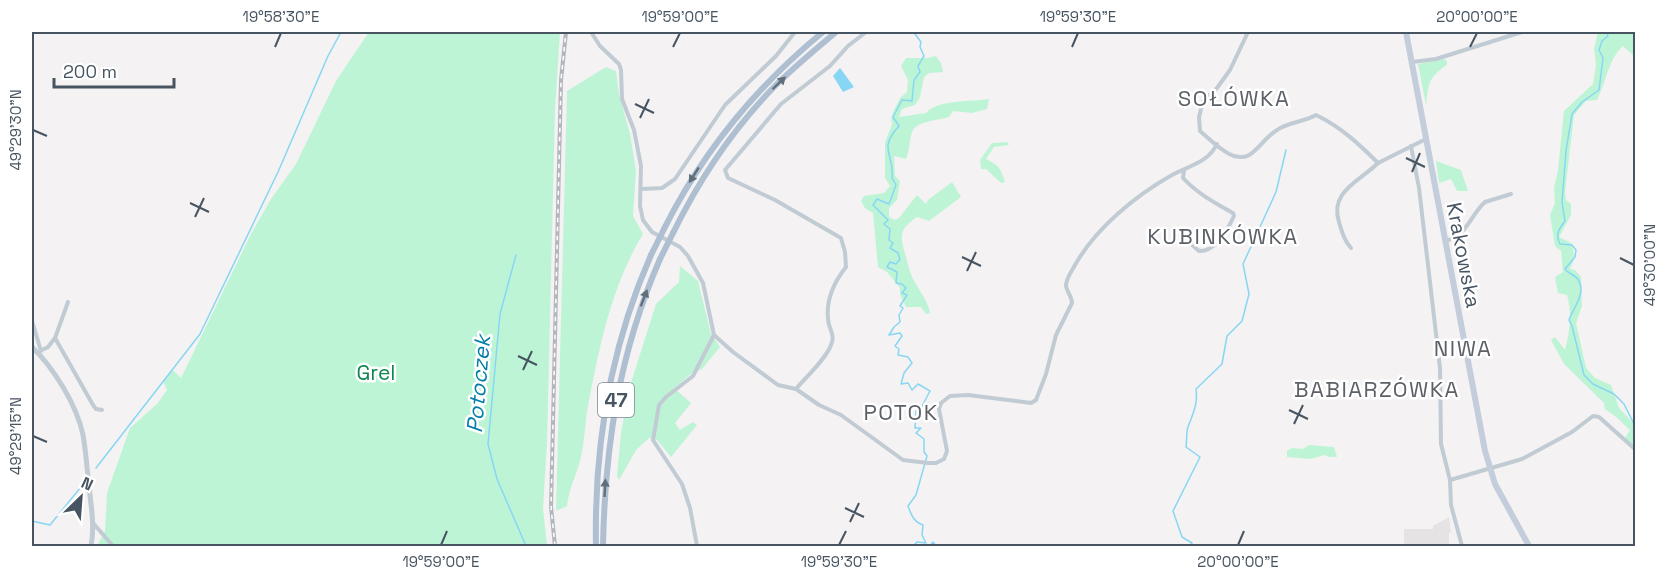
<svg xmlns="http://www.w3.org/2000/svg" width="1667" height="578" font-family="'Space Grotesk',sans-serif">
<rect width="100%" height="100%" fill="#f4f2f2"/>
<!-- education -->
<polygon fill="#e5e3e3" points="1449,517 1451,532 1449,533 1449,546 1404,546 1404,529 1433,529 1433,526"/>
<!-- green -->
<g fill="#bef4d6">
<polygon points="369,32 560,32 555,110 547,443 543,508 547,546 97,546 105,531 107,493 130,428 157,404 167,390 163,381 173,370 181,378 251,234 271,199 296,164 336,81"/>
<path d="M1598,32H1635V57L1623,46C1609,58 1606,82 1597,100L1586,101L1574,115L1565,192L1566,200L1571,204V215L1559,237L1571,243C1575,253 1575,260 1570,269L1575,270L1581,277L1582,306L1576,323L1586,368L1595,378L1611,385L1619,408L1635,425V448L1625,438L1630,430L1615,416L1605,409L1604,403L1564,364L1551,340L1555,337L1565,350C1570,332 1572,312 1567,295L1558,293L1555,277L1563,272L1561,251L1555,246L1550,215L1555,203L1554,188L1558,170L1564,111L1593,84L1596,65L1594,49Z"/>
<path d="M936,56L941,63L943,72L929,73L924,77L920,97L915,105L902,109L899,117L926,113C938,99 971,102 989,99L987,109L972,113L953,111L949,117C940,120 918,121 913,130C909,138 910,150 906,159L894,156L895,176L900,181L897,200L889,208V217L895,220L899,218L917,195L926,204L928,200L952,182L961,197L929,221L917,217C898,230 900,236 906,257C908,264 910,273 913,279C919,291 928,300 930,313L926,314L921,307H906L900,294V288L887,272L878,267L873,213L865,208L861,201L864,196L884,193L890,186L885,178V143L892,124L891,118L894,110L900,98L907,92L908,80L901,66L906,58H928Z"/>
<path d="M1444,59L1447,61V65C1428,78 1429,82 1426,105L1418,64Z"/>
<path d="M606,67L616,71L619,94L630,134L636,171L633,216L643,234C611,286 598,352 587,412C585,427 584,443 581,457C577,474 569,488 567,506L556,511L567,91Z"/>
<path d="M1007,142L1009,145L994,147L986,159C1000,166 1000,167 1005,182L1001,183L986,169H981L980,160L992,143Z"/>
<polygon points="1436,161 1461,170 1468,191 1457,191 1451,179 1439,183"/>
<polygon points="680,266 698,281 711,334 720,347 702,369 692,373 674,388 691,403 675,423 680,430 693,422 697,425 671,457 657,440 649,438 636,450 619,480 617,476 621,433 629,389 656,304 679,282"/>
<polygon points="1309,445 1334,447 1337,457 1329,457 1325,455 1310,459 1287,457 1287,451 1292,448 1303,449"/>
</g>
<!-- water -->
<polygon fill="#87d7f4" points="840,68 854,87 843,92 833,76"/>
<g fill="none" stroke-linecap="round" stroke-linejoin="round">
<!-- stream -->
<g stroke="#87d7f4" stroke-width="1.5">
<path d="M1606,32L1608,36L1602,41L1599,50L1603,58L1599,90L1582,102L1572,114L1566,151L1562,202L1565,221C1559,229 1555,234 1560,244L1572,245L1576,250L1575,257L1565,269C1568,273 1574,275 1577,278C1588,292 1573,308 1569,320L1572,326L1584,375L1593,384L1614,394L1624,404L1634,424L1636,439"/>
<polyline points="516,255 500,314 488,444 497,479 526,546"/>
<polyline points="96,468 200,334 278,172 328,56 341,32"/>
<polyline points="32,521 50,525 85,482"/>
<path d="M913,546L917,542L926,543L922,535L923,525C914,522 911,515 908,506L916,495L927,456L924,452V439L916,433L921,428H915L916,411L921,408L930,391L918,384L912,390L908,383L901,384L904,373L912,363L908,357L898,355L899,349L895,346L902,336L900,333L889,335L894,327L900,322L899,315L903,308L900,306L907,295L902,293L906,288L902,284L896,283L897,272L887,267L890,262L896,264L900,259L898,253L890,248L893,243L889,240L890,229L884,224L888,220L873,205L877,199L889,204L896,185L892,178C895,154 877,150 899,126L893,117L902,100L912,101L914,80L920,72L918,66L924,56L920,47L921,42L915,34V32"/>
<polyline points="930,546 933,542 936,546"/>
<path d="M1190,546L1192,543L1182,537L1173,511L1200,457L1186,447C1187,441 1186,433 1188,427C1193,413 1198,405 1196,389L1222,364L1227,336L1242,321L1249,294L1243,264L1276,192L1286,150"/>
</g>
<!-- minor -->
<g stroke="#c1cbd4" stroke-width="4">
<path d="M591,32L600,46L619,64L621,70L622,99L634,130L641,166L640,206L643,220L652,232L680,247L688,256L703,283L714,335L733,352L778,385L796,389L819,405L841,415L903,460L928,463H936L944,459L947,451L939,409L941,403L950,396L968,395L1031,403L1036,400L1046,374L1056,335L1072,303C1072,297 1067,292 1066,286C1066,278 1072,271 1075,265C1096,228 1135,196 1172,175C1188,166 1208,163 1217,144"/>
<path d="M1248,32L1230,70L1217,88L1203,101L1199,117L1200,131C1212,141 1235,167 1252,153C1261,146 1267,136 1277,130C1288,122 1304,122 1316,115C1341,127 1359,144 1378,163L1426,139"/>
<polyline points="1412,62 1436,59 1522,32"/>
<polyline points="1411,146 1419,188 1440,368 1441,444 1450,480 1451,505 1462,546"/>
<path d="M1184,171L1183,178C1198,194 1215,203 1233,213L1234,216C1228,229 1216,252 1199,251L1190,243"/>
<polyline points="641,189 662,188 675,179 725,105 776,56 795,32"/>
<path d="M1446,241C1469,233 1469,217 1485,202L1511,194"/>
<path d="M1351,248C1344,240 1342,232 1339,222C1329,192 1360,181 1378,163"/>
<polyline points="32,321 41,351"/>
<polyline points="55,338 68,302"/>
<polyline points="42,350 48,347 55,338 93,405 96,409 102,410"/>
<path d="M796,389C806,377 826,359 831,345C836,334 828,329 828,318C826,299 835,281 846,267L845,252L841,238L775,200L728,178L725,170L781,104L830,66L848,46L866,32"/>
<polyline points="1450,480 1522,459 1572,432 1593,416 1599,417 1636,450"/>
<polyline points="93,523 113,546"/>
<polyline points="697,546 690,508 682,484 653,440 659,405 666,397 693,376 714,335"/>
</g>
<!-- tertiary -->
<path stroke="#c1cbd4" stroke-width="5" d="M32,347C53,367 77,405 83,435C86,452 87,469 89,486C91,507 95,526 91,546"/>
<!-- secondary -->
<polyline stroke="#c3cddc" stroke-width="6" points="1406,32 1485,451 1495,484 1529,546"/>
<!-- primary -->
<g stroke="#afbfd2" stroke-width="6">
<path d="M664,229C702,153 757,86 823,32"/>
<path d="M673,233C699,180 732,130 774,87C794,67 815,50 836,32"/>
<path d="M596,546C594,445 610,348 651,255"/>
<path d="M603,546C605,445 619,353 660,259"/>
</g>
<!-- rail casing -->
<g stroke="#b3b6bc" stroke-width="4">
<polyline id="rail" points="555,546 551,507 561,80 566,32"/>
</g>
<!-- rail -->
<use href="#rail" stroke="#fff" stroke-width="1.5" stroke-dasharray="4.5" stroke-linecap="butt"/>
<!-- primary-bridge -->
<g stroke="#afbfd2" stroke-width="6">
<polyline points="651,255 664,229"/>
<polyline points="660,259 673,233"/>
</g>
</g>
<!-- one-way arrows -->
<defs><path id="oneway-solid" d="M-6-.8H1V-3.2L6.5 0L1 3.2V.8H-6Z" transform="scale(1.5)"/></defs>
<g fill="#616f7d">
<use href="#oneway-solid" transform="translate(779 83) rotate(-44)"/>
<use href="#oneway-solid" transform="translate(694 175) rotate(122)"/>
<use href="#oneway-solid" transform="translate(644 298) rotate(-69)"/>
<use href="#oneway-solid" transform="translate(605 488) rotate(-87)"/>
</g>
<!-- ticks -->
<path fill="none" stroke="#475461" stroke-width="2" d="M275,47L281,33M673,47L680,33M1072,47L1078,33M1470,47L1477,33M635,104L654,113M640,118L649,99M33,130L47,136M1406,158L1425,167M1412,172L1420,153M190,203L209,212M195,217L204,198M962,257L981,266M1620,258L1634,265M967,271L976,252M518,356L537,365M523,370L532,351M1289,410L1308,419M1294,424L1303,405M33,436L47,442M845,508L864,517M850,522L859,503M441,545L447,531M839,545L846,531M1238,545L1244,531"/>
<g text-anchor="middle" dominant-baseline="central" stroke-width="5" stroke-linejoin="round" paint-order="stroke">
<!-- shield labels -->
<rect fill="#fff" stroke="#7e8790" stroke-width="1.5" x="598" y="383" width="36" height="34" rx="4.5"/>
<g font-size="20" font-weight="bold" fill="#475461">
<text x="616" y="400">47</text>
</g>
<!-- street labels -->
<g font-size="21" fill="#475461" stroke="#fff">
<text transform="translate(1464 255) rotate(79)">Krakowska</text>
</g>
<!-- park labels -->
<g font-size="21" fill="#0f8551" stroke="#fff">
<text x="376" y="372">Grel</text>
</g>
<!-- neighbourhood labels -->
<g font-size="22" letter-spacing="1.5" fill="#5d6167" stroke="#fff">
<text x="1234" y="98">SOŁÓWKA</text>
<text x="1223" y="236">KUBINKÓWKA</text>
<text x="1463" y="348">NIWA</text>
<text x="1377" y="389">BABIARZÓWKA</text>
<text x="901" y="412">POTOK</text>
</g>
<!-- water labels -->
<g font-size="22" font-style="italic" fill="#027eab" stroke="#fff">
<text transform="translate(478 384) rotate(-85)">Potoczek</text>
</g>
</g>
<!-- border -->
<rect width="1667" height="578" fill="none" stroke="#ffffff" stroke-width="66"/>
<!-- north arrow -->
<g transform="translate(81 497) rotate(25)" stroke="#ffffff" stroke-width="4.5" paint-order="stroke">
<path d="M0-4.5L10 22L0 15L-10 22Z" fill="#475461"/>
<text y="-9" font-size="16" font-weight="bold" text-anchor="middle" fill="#475461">N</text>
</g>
<!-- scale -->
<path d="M54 78v9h120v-9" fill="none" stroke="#475461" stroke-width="3"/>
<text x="63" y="78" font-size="18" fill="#475461" stroke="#ffffff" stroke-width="4.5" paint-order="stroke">200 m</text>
<rect x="33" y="33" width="1601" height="512" fill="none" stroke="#475461" stroke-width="2"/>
<g font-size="15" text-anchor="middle" fill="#475461">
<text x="281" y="22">19°58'30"E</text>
<text x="680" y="22">19°59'00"E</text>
<text x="1078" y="22">19°59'30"E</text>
<text x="1477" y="22">20°00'00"E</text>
<text transform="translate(16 130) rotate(-90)" y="5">49°29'30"N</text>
<text transform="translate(1650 265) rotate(-90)" y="5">49°30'00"N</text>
<text transform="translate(16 436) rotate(-90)" y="5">49°29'15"N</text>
<text x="441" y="567">19°59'00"E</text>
<text x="839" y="567">19°59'30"E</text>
<text x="1238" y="567">20°00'00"E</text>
</g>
</svg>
